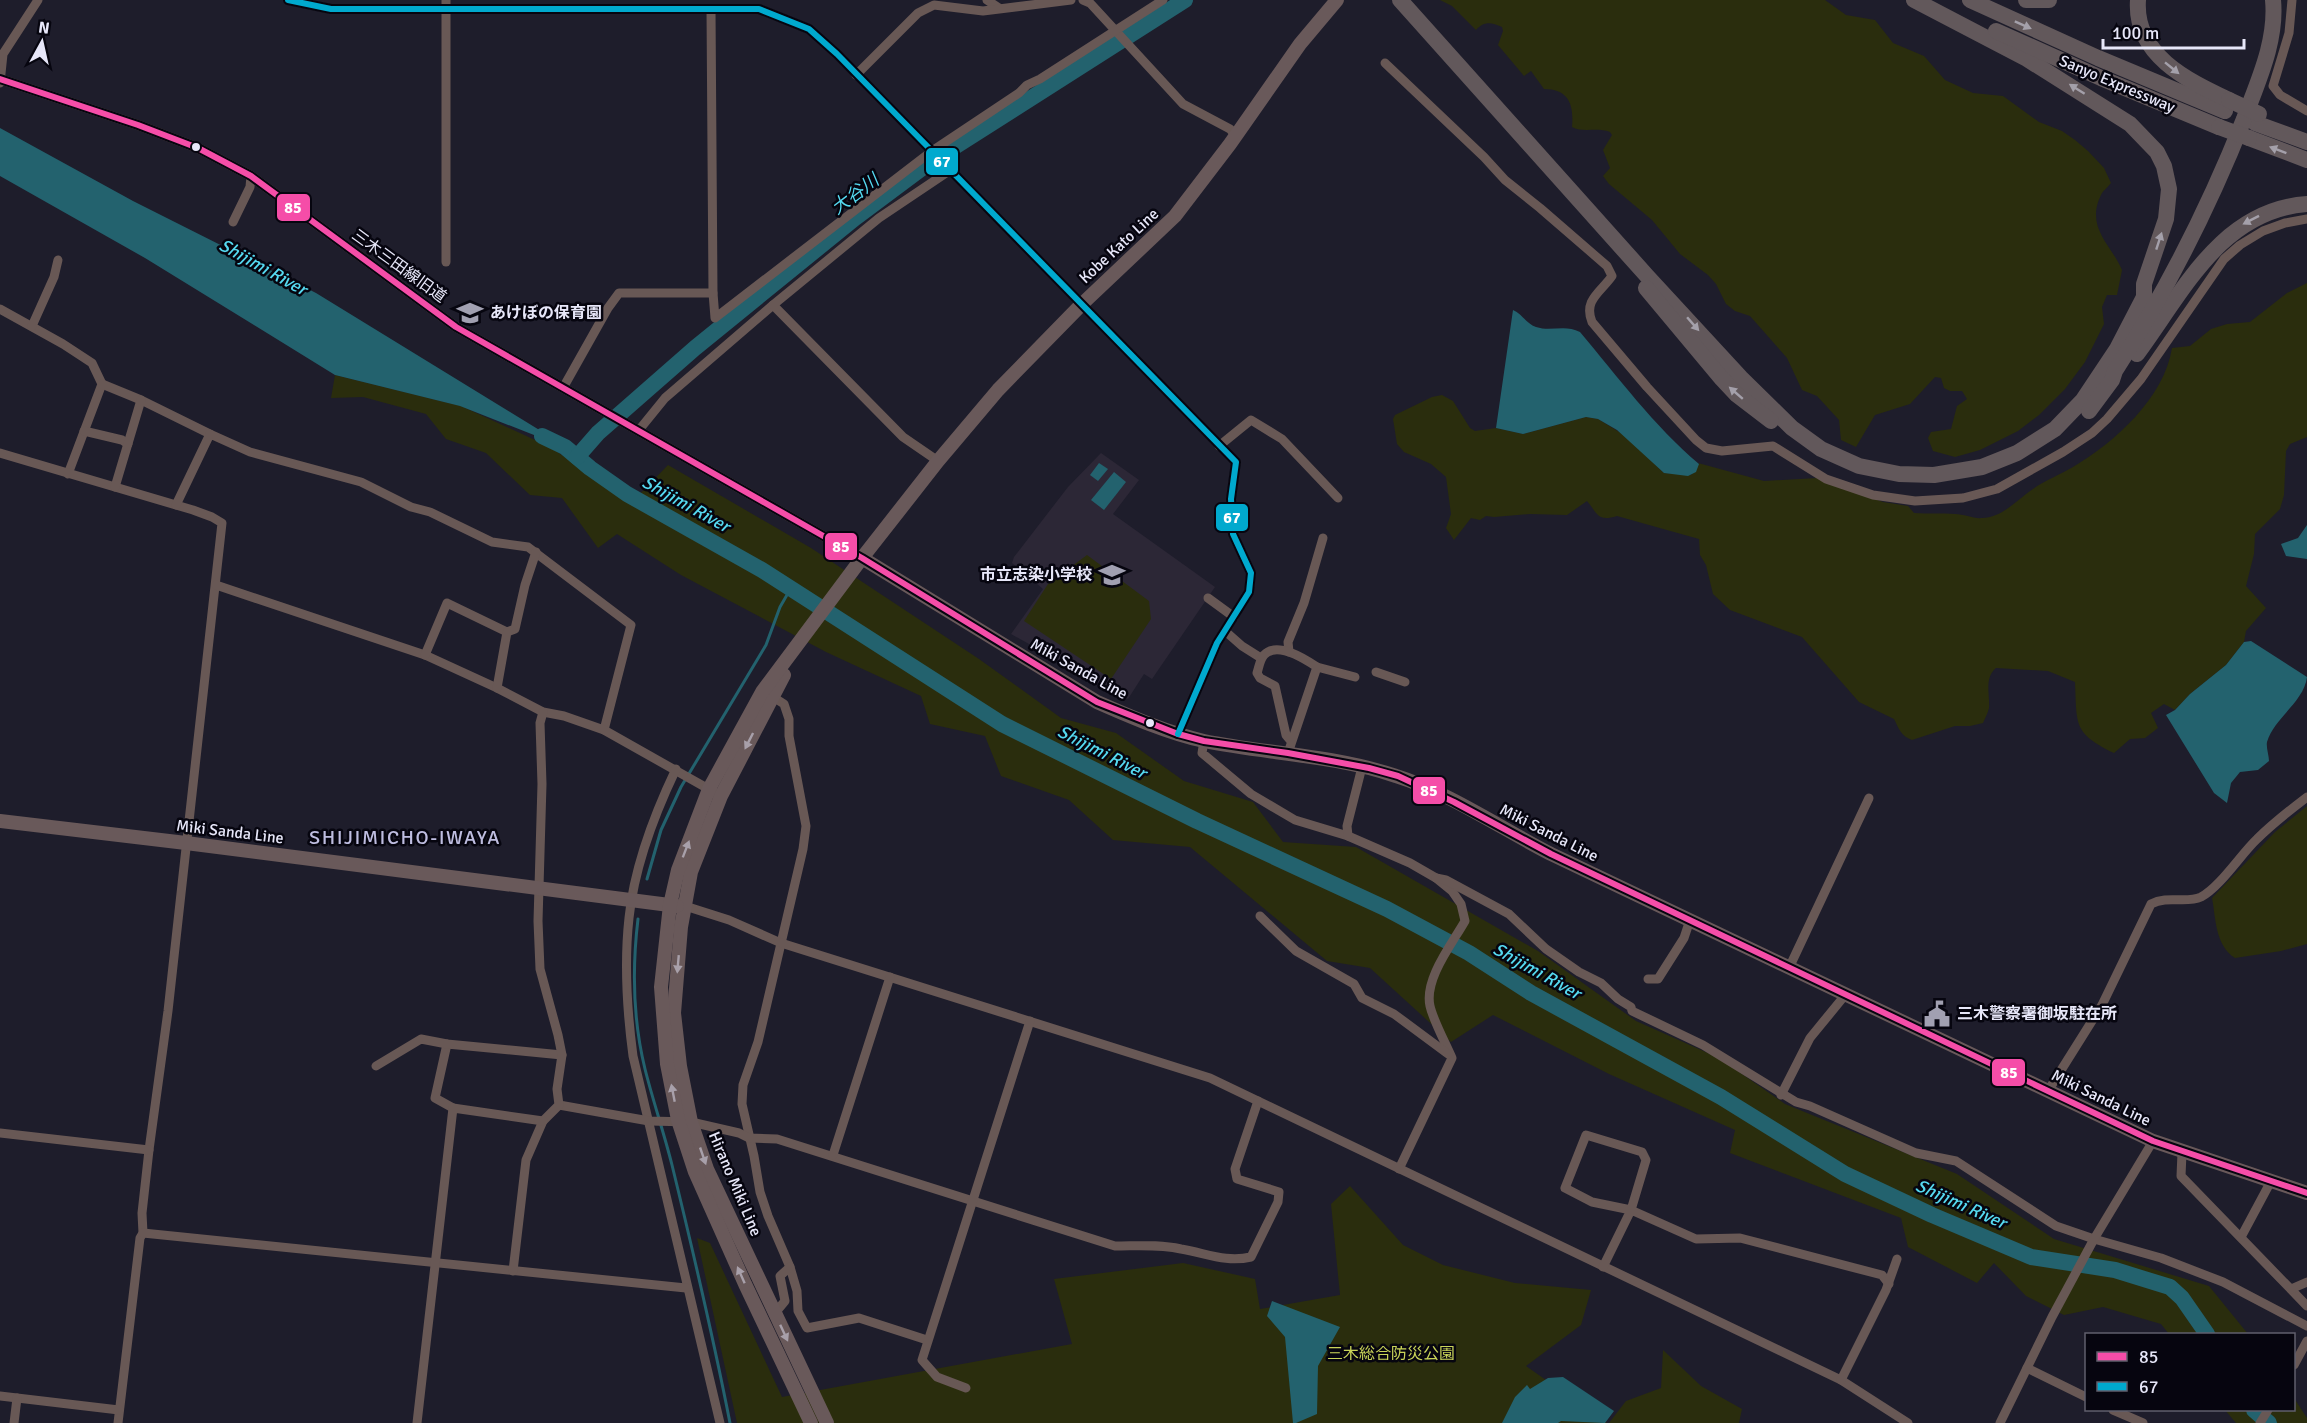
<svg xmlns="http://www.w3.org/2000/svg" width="2307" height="1423" font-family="Signika,'Noto Sans JP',sans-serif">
<rect width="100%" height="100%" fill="#1e1d2b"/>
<!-- education -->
<polygon fill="#2c2736" points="1101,453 1139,480 1113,514 1215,587 1152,679 1144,674 1128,699 1011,634 1043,589 1012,563 1014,557 1068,487"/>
<!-- green -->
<g fill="#2a2d0d">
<path d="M1440,0H1825L1846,15L1875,20L1893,43L1924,56L1945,80L1973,93L2003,96L2039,122L2062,131L2075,140L2088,151L2104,168L2111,183C2108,187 2104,190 2102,193C2084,227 2111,244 2122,270L2117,295H2107L2102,307L2104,324L2085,362L2065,389L2039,415L2018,431L1980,450L1955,457L1933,451L1928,438L1931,432L1951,429L1957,406L1967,399L1962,391H1950L1944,388L1941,378L1935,377L1910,404L1875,415L1856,447L1841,440L1839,420L1817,396L1802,390L1787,358L1750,316L1735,311L1726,304L1716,284L1708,275L1680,254L1652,220L1609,184L1603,176L1610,168L1603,150L1612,135L1610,132C1598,127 1582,133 1572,127C1574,105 1569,89 1544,89L1531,71L1524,76L1498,45L1503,31L1502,27C1491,22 1484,21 1476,30L1452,6Z"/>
<path d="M2307,283V437L2290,444L2286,451L2284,495L2280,509L2255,534L2254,554L2246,586L2266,608L2246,631L2244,642L2226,665L2190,694L2175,710L2164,704L2151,713L2158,728L2145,738L2130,739L2114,753C2073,733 2077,725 2075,682L2048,671L1996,668C1984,678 1990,694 1989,708C1988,713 1985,718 1983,723L1970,726H1955L1912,740C1901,736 1899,729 1894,719L1859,702L1802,637L1730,610L1713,594L1706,565L1700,555L1699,539L1617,516C1597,522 1598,514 1587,501L1567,515L1530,514L1494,517L1486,516L1480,520L1471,518L1454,540L1446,528L1451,514L1446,477L1431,464L1404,452L1397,444L1393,419L1395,415L1432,397L1442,395L1453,401L1470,428L1475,431L1496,428L1523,434L1586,417L1598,419L1624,435L1664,473L1691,475L1699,464L1698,463L1764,481L1818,478L1883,502L1908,506L1914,513C1928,514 1942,513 1955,514C1964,514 1974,519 1982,518C2002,518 2018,499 2033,489C2045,480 2060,475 2073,467C2115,442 2164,398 2172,348L2190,346L2211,329L2227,324L2250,322L2287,293Z"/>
<polygon points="335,375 461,406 548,446 633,501 668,465 811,548 979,659 1061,718 1116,733 1184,781 1253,802 1283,842 1356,847 1538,951 1636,1021 1719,1058 1785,1104 1957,1174 2054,1239 2209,1286 2248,1334 2169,1334 2161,1324 2103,1307 2064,1315 2026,1296 1994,1263 1977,1283 1908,1247 1901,1218 1730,1153 1735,1130 1609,1074 1493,1015 1451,1042 1370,968 1327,961 1190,847 1113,840 1069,800 1001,776 985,736 930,724 921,696 826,652 681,575 617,534 598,548 562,498 530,495 486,453 446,439 426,414 363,397 331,398"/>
<polygon points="1087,555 1149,601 1151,619 1111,679 1024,621 1048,584"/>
<path d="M2307,806V944L2281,951L2235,958C2215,945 2216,919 2212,898L2275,832Z"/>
<polygon points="1350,1186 1403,1245 1443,1265 1515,1283 1591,1290 1581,1325 1526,1366 1607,1423 737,1423 697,1238 710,1243 782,1397 1072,1344 1054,1279 1183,1263 1255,1279 1260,1309 1340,1295 1331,1204"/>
<polygon points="1663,1350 1701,1386 1742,1409 1739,1423 1609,1423 1626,1401 1661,1388"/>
<polygon points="2294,1398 2307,1418 2307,1423 2236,1423 2225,1410 2294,1410"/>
</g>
<!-- water -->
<g fill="#23626e">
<polygon points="0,128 133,201 316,293 572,450 460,406 335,375 145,258 0,176"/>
<path d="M1513,310C1522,314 1526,323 1536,327C1551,332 1565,324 1580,332C1618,377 1654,426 1699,464L1696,472L1688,476L1664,473L1617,430L1598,419L1586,417L1523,434L1496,428Z"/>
<polygon points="1099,463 1108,469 1098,481 1090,475"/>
<polygon points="1114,472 1126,482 1104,510 1091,500"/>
<polygon points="2307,525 2307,559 2286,556 2281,544 2298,538"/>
<path d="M2251,641L2307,677C2304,702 2274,718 2267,742C2266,748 2269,755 2269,761L2258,770L2240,772L2231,783L2227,803L2214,793L2166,715L2175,710L2190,694L2226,665L2244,642Z"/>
<polygon points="1272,1301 1340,1327 1318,1366 1317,1414 1296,1423 1293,1423 1285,1337 1267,1316"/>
<polygon points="1563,1377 1614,1411 1605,1423 1561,1421 1558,1423 1502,1423 1515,1397 1527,1385 1530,1389 1548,1378"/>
</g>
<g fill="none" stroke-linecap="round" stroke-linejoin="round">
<!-- stream -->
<g stroke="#23626e" stroke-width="3">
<polyline points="647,879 661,830 681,787 766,645 780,607 791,588"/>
<path d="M638,919C632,969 633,1020 645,1069C653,1101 664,1133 672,1165C693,1251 713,1336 730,1423"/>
</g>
<!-- river -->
<g stroke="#23626e" stroke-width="16">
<polyline points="542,436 565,447 590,468 627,494 762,570 1002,724 1197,821 1387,909 1469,953 1531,993 1721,1097 1845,1174 1932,1215 2031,1257 2115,1270 2170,1287 2182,1298 2207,1334"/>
<polyline points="577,457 598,433 695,348 855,218 926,165 1185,0"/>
<polyline points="2254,1410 2269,1423"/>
</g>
<!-- minor -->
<g stroke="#685855" stroke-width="9">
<polyline points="288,0 331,9 759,9 809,29 837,54 1236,462 1231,499 1233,534 1251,573 1249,592 1217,643 1178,734"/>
<polyline points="446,0 446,262"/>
<polyline points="987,0 999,8"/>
<polyline points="1083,0 1090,3 1183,104 1230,129 1236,136"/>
<polyline points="2292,0 2289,33 2273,86 2280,95 2307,111"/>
<path d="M1385,63L1484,157L1505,180L1540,208L1607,266L1612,276C1601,292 1583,300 1592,322L1647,387L1696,440L1706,448L1722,451L1773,446L1826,479L1873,495L1915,501L1963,498L1997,489L2063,452L2092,433L2107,419L2141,379L2224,259L2240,245L2263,231L2285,223L2307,219"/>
<polyline points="856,75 918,13 934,5 983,11 1071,0"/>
<polyline points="0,83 3,54 38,0"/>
<polyline points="233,222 250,187 251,176"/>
<polyline points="713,293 715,318 932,151 1019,93 1027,85 1040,79 1163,0"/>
<polyline points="0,309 63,344 92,363 102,384 68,474"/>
<polyline points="32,326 54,277 58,260"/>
<polyline points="102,384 141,400 210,434"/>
<polyline points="563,388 608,308 619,293 713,293 711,9"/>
<polyline points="639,430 665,398 773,305"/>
<polyline points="84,431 122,440 128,444"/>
<polyline points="1219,446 1251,420 1282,439 1338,498"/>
<polyline points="0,453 193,510 212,517 222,523 168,1011 149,1150 142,1213 143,1233 140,1238 118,1423"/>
<polyline points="938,461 903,437 773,305 879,218 949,171"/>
<polyline points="115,487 141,400"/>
<polyline points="176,505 210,434 250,452 361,482 411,507 430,512 492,542 528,547 631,625 604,730"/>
<polyline points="216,585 425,655 497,688 543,712 564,716 604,730 721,796"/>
<polyline points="1208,598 1234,617"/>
<polyline points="1225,631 1242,646 1261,658"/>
<polyline points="1289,652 1288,642 1304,603 1323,538"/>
<polyline points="425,655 447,603 507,632"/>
<polyline points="1317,667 1355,677"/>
<polyline points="1376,672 1405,682"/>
<polyline points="497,688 507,632 515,629 525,585 536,552"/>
<polyline points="770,695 784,704 789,719 789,736 806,826 803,849 758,1042 743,1085 742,1104 754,1156 760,1192 768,1216 790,1267 797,1291 798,1311 807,1328 859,1318 927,1340"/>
<path d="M1204,741L1202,753L1251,794L1295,820L1348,836L1410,863L1436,878L1452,891L1461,904L1465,921C1452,944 1424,979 1430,1006C1433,1020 1446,1044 1452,1058L1399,1169"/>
<path d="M1288,753L1317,667C1305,659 1277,641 1264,655C1260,659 1259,667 1257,673L1260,678L1275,686L1286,735L1291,741"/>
<path d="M676,769C655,813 634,869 629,918C624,963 627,1011 633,1056L720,1423"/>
<polyline points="1348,836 1347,826 1362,767"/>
<polyline points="1436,878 1446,880 1509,914 1546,949 1579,972 1601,983 1618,999 1631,1007 1632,1011 1703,1045 1796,1102 1810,1106 1916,1153 1956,1161 2056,1226 2094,1239 2161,1258 2223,1282 2307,1326"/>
<polyline points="685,906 729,920 781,943 1210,1078 1841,1380 1908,1423"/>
<polyline points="1260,916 1296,951 1354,984 1362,998 1394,1014 1448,1054"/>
<polyline points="1789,968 1869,798"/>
<polyline points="1648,979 1658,979 1684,938 1690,920"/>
<polyline points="447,1044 435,1098 453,1108"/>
<polyline points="376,1066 421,1039 447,1044 562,1055"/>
<path d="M2048,1091L2102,1005L2151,904C2168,895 2186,904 2201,897C2220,887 2241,854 2257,839C2272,824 2290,810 2307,797"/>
<polyline points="1781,1095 1810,1038 1846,994"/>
<path d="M559,1105L649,1121L691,1122L739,1133L749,1138L777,1139L1115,1246C1137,1246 1159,1244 1181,1249C1206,1253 1226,1263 1251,1257L1278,1202L1279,1192L1237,1179L1235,1169L1258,1101"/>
<polyline points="0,1133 149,1150"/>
<polyline points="2182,1153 2181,1176 2307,1306"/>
<polyline points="833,1155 890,977"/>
<polyline points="143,1233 686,1288"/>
<polyline points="2241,1237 2271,1181"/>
<polyline points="1603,1267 1631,1210 1646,1160 1642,1152 1586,1135 1565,1188 1592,1202 1631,1210 1696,1239 1740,1238 1882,1275 1889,1284"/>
<polyline points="513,1271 526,1160 543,1121 559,1105 557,1089 562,1055 558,1035 540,969 538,921 542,784 540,723 543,712"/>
<polyline points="2291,1289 2307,1282"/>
<polyline points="775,1313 785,1301 780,1276 790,1267"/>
<polyline points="2294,1365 2307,1341"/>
<polyline points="2027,1368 2086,1397"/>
<polyline points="1841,1380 1886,1290 1897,1259"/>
<polyline points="966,1388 937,1377 922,1360 1030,1021"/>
<polyline points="0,1396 119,1410"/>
<polyline points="2113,1410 2143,1423"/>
<polyline points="14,1423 17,1398"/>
<polyline points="417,1423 453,1108 543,1121"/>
<polyline points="2000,1423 2052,1317 2094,1239 2153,1141"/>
<polyline points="2260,1423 2268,1410"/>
</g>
<!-- tertiary -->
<polyline stroke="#685855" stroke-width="10" points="0,79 138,125 198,148 251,176 456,327 862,558"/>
<!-- primary -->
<g stroke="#69595a" stroke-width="14">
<path d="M862,558L1097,702C1131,717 1168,733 1204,741C1268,754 1334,755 1396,776C1448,792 1502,829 1551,854L2153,1141L2307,1193"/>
<polyline points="784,675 721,796 691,872 681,927 674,1013 680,1066 691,1122 707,1169 827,1423"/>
<polyline points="0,821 186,843 677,906"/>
<polyline points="811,1423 745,1284 695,1172 678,1120 667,1064 661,987 670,905 678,870 709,789 762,692 862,558 938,461 998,390 1081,305 1175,216 1230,144 1300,44 1337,0"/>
</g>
<!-- motorway -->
<g stroke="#62585b" stroke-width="16">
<polyline points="1400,0 1647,276 1741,378 1792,428 1821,449 1859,466 1899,474 1934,475 1982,467 2017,453 2055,429 2083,400 2117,349 2144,297 2144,284 2166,219 2169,189 2164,166 2157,152 2130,124 2027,59 1914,0"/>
<polyline points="1970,0 2098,58 2225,111"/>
<polyline points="2026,0 2049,0"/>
<path d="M2138,0C2134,55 2187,80 2229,100"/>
<polyline points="1996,31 2101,78 2219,127"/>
<polyline points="2255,123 2307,142"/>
<polyline points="2249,138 2307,160"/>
<polyline points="1646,288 1722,379 1737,395 1771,421"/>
<path d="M2137,354C2183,292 2221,210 2307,204"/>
<path d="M2089,411L2112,380L2115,371C2166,292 2209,207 2244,119C2258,81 2277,41 2273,0"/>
</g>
<!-- motorway-bridge -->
<g stroke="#62585b" stroke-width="16">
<polyline points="2229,100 2259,114"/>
<polyline points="2219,127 2249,138"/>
</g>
<!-- bus-1 casing -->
<g stroke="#06050f" stroke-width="10">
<polyline id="bus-1" points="0,79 138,125 198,148 251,176 456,327 862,558 1097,702 1178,734 1204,741 1288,753 1369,768 1398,776 1454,802 1551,854 2153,1141 2307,1193"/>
</g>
<!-- bus-2 casing -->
<g stroke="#06050f" stroke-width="10">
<polyline id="bus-2" points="288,0 331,9 759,9 809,29 837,54 1236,462 1231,499 1233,534 1251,573 1249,592 1217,643 1178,734"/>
</g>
<!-- bus-1 -->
<use href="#bus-1" stroke="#f54da8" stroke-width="6"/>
<!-- bus-2 -->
<use href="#bus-2" stroke="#00a9ce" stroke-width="6"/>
</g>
<!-- one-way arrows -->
<defs><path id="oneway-solid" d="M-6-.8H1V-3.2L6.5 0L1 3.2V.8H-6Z" transform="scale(1.5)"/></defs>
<g fill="#a4a0aa">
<use href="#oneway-solid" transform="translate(2023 25) rotate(24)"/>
<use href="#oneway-solid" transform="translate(2172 68) rotate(39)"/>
<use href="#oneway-solid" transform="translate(2077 89) rotate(-148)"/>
<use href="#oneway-solid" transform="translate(2278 150) rotate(-159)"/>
<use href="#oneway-solid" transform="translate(2251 220) rotate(153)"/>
<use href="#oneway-solid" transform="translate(2159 241) rotate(-72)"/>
<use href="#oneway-solid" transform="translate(1693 324) rotate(49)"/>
<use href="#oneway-solid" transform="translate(1736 393) rotate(-139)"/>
</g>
<g fill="#a8a0aa">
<use href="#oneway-solid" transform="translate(749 741) rotate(117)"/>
<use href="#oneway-solid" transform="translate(686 849) rotate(-69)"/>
<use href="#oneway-solid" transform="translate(678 964) rotate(95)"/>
<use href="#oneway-solid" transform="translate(673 1093) rotate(-101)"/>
<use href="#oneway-solid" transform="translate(703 1156) rotate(71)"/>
<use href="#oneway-solid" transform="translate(741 1275) rotate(-114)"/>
<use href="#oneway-solid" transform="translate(784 1333) rotate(65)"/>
</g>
<!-- icons -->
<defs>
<g id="school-bare" transform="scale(2.07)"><path d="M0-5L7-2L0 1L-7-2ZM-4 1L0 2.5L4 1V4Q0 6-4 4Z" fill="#a1a0b1" stroke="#06050f" stroke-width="2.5" paint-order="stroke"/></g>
<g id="civic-bare" transform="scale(2.07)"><path d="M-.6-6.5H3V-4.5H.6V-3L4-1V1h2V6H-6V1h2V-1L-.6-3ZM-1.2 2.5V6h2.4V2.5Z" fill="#a1a0b1" stroke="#06050f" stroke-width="2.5" paint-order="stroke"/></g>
</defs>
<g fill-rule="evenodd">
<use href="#school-bare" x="470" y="313"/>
<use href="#school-bare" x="1112" y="575"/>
<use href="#civic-bare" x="1937" y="1014"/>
</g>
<!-- markers -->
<g fill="#e7e7f9" stroke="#06050f" stroke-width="2">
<circle cx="196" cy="147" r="5"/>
<circle cx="1150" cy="723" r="5"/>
</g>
<g text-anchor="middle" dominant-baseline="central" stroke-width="5" stroke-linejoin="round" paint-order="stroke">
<!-- street labels -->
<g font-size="16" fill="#e7e7f9" stroke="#06050f">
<text transform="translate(2117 84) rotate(23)">Sanyo Expressway</text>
<text transform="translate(1119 246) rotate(-43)">Kobe Kato Line</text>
<text transform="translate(399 266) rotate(36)">三木三田線旧道</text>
<text transform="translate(1079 669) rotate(29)">Miki Sanda Line</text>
<text transform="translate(230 832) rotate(7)">Miki Sanda Line</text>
<text transform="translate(1549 833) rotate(27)">Miki Sanda Line</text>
<text transform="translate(2101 1098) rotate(26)">Miki Sanda Line</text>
<text transform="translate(735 1184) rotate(67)">Hirano Miki Line</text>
</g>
<!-- poi labels -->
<g font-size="16" font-weight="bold" fill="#e7e7f9" stroke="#06050f" text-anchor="start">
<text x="490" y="313">あけぼの保育園</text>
<text x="1092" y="575" text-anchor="end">市立志染小学校</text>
<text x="1957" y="1014">三木警察署御坂駐在所</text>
</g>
<!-- park labels -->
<g font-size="16" fill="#c9d459" stroke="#06050f">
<text x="1391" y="1354">三木総合防災公園</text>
</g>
<!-- water labels -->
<g font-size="18" font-style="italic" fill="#55d9f0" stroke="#06050f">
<text transform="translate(855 194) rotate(-37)">大谷川</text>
<text transform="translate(263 267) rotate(29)">Shijimi River</text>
<text transform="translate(686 504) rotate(29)">Shijimi River</text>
<text transform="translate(1102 752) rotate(27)">Shijimi River</text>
<text transform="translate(1537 971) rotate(29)">Shijimi River</text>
<text transform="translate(1961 1204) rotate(24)">Shijimi River</text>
</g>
<!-- quarter labels -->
<g font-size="20" letter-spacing="1.5" fill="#bebde0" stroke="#06050f">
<text x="405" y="837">SHIJIMICHO-IWAYA</text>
</g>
</g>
<g stroke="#06050f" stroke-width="2">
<rect x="925" y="147" width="34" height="29" rx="6" fill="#00a9ce"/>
<rect x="276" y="193" width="35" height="29" rx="6" fill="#f54da8"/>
<rect x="1215" y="503" width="34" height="29" rx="6" fill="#00a9ce"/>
<rect x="824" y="532" width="34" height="29" rx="6" fill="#f54da8"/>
<rect x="1412" y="776" width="34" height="29" rx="6" fill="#f54da8"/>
<rect x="1991" y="1058" width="35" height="29" rx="6" fill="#f54da8"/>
</g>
<g font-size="16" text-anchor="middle" font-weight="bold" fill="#fff">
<text x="942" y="167">67</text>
<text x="293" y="213">85</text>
<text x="1232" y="523">67</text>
<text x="841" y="552">85</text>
<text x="1429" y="796">85</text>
<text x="2009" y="1078">85</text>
</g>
<!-- legend -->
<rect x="2085" y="1333" width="210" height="78" fill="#06050f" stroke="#605f6d" stroke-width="1.5"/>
<rect x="2097" y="1352" width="30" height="9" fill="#f54da8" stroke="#605f6d" stroke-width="1.5"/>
<text x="2139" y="1363" font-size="18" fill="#e7e7f9">85</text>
<rect x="2097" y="1382" width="30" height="9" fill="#00a9ce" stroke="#605f6d" stroke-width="1.5"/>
<text x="2139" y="1393" font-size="18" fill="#e7e7f9">67</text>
<!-- north arrow -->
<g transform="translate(42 42) rotate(8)" stroke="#06050f" stroke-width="4.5" paint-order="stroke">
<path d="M0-4.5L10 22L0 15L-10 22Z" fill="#e7e7f9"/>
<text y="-9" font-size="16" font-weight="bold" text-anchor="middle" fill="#e7e7f9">N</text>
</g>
<!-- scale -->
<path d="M2103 39v9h141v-9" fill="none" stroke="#e7e7f9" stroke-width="3"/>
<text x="2112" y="39" font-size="18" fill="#e7e7f9" stroke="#06050f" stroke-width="4.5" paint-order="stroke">100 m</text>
</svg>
